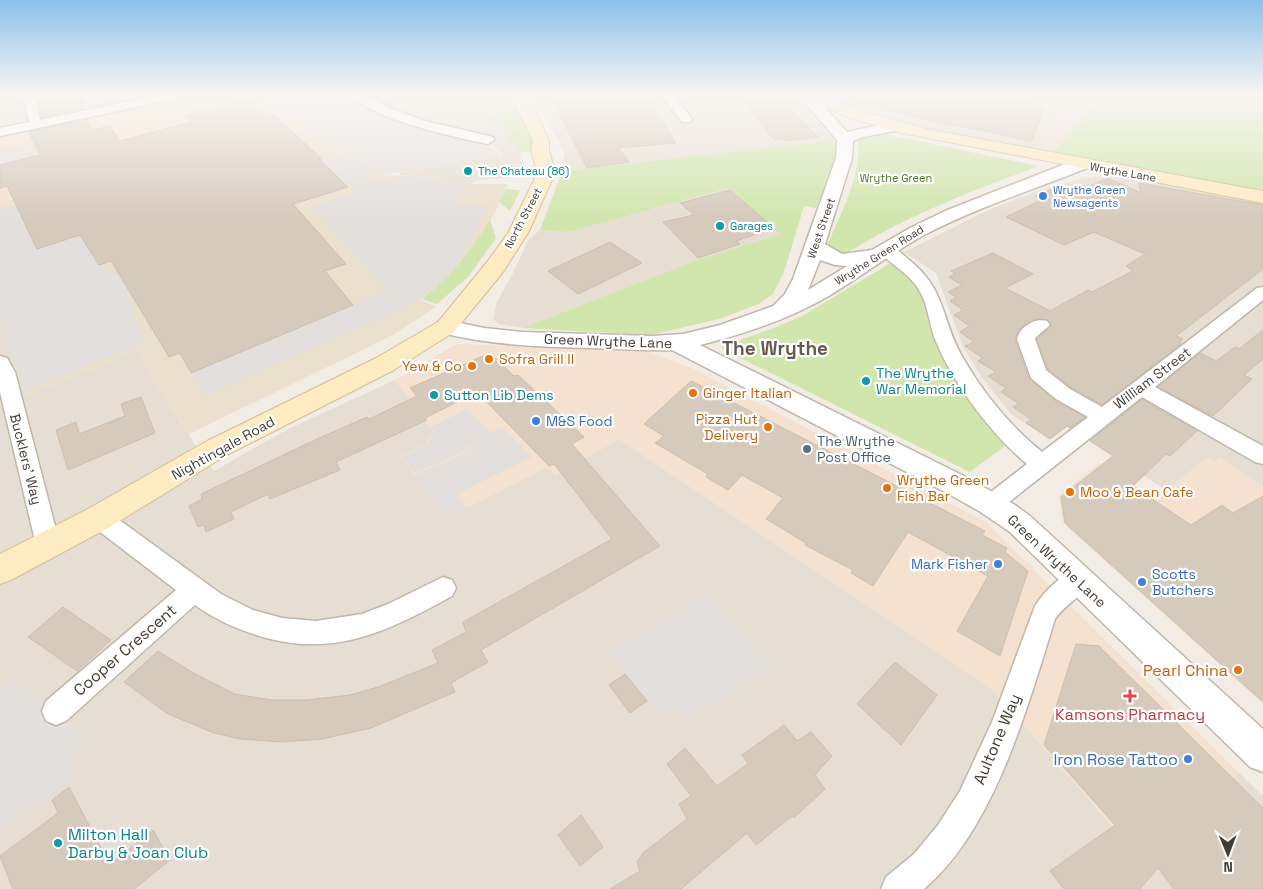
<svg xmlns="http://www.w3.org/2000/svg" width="1263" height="889" font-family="'Space Grotesk',sans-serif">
<rect width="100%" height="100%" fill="#f2ece4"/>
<!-- residential -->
<g fill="#e6ded2">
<polygon points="0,95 174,95 0,132"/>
<polygon points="357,95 519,95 538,150 520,152 523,175 475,181 471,184 441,184 443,177 399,175 401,172 502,154 488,140 438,130"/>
<polygon points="532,95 794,95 834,140 562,171 565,153"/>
<polygon points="817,95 983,95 1070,110 1044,134 1032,152 887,123"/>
<polygon points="1112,175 1144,177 1263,199 1263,487 1220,457 1216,462 1208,457 1166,490 1067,426 1050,439 1011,414 981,376 963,347 936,273 904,252 986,211 1034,192 1081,179"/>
<polygon points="728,188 782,234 700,259 522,328 499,324 493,319 497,302 512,275 528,241 540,230 568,232"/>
<polygon points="0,322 25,396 136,351 203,457 214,471 286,430 395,380 433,432 426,444 401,456 547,468 555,475 619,439 992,689 1134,851 1239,773 1263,796 1263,889 0,889"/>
</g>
<!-- commercial -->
<g fill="#f4e1cf">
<polygon points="184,95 262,95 291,118 303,124 0,210 0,134"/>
<polygon points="457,344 645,351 694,369 987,523 1239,773 1134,851 992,689 619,439 554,475 546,468 447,518 400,456 426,444 433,432 395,380"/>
<polygon points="1208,457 1215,462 1220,457 1263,487 1263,704 1063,523 1059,495 1100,463 1155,499"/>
</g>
<!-- education -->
<g fill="#ebe0ce">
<polygon points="983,95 1104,95 1051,155 1032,152 1044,134 1069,110"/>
<polygon points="303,124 344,152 353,150 383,175 444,177 441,184 508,184 494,214 462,263 443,283 421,300 436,307 391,336 189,434 136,351 25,396 0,322 0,210"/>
</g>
<!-- green -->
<g fill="#d0e6ad">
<polygon points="491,95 519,95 538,150 520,152 506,135 500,122 490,123 487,118 499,115"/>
<polygon points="1104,95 1263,95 1263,197 1051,155"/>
<path d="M884,134L899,137L1039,166C971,191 909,215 847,253L841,255L827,246C841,213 861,178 858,141L865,137Z"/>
<path d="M834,140C839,165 825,186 816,208L804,206L784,272L773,294L759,304L719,319L651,335L522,328L700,259L781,234L728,188L568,232L540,230L562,171Z"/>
<polygon points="506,189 520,190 510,211 499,202"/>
<path d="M490,220L496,238L468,277L437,304L422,299C455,273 467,255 490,220Z"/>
<polygon points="892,262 913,282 919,291 931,330 954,378 1005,446 970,472 722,349 723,346 774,328 804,315"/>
</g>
<!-- parking -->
<g fill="#e2dfdc">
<polygon points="89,95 147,95 49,115 46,104"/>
<polygon points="262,95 349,95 363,105 393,119 481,141 500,154 383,175 354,151 344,152 291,118"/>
<polygon points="487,118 490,123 500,122 506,135 492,137 456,128 453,122"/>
<polygon points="34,142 38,155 0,165 0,150"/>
<polygon points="351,153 375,174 365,180 395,183 399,176 443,177 440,184 466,185 457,205 489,207 457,264 443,281 403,308 206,395 191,373 388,290 311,207 358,191 325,161"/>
<polygon points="78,188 37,248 82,235 99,265 111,273 231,233 246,256 128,296 142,335 146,341 24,391 0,322 0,209"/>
<polygon points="467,409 491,433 501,427 532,457 457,494 466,508 447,518 415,475 470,451 468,447 481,439 466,446 468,450 415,473 402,457 428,444 434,432 431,427"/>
<polygon points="705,596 771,667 688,720 677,706 662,718 610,651"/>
<polygon points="12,679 80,731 73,777 0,831 0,692"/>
</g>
<!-- building -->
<g fill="#d6cabc" stroke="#cebead">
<polygon points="37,95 80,95 84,109 41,118"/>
<polygon points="550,95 644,95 676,143 618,148 629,162 587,168"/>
<polygon points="738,95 776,95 818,137 786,141 784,139 774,140"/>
<polygon points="860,95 965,95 1014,104 1014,101 1045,107 1032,141 955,125 954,126 859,103"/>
<polygon points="248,99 268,115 273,114 322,159 319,159 348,187 293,204 346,264 325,271 353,305 191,373 180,353 169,357 111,261 99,265 80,235 37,249 7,186 0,188 0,165 40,155 29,132 87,119 91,130 110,126 120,141 191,122 186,115"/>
<polygon points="1108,178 1141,193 1139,183 1263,205 1263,269 1176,336 1183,339 1179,343 1181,344 1102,405 1071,387 1048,369 1037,339 1051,326 1048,320 1037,319 1024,325 1017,333 1015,340 1029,379 1055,401 1085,417 1070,428 1067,426 1050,439 1026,423 1032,420 1013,407 1019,404 1001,392 1006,388 988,376 996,372 978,361 983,358 965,346 974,342 960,332 969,326 954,315 963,310 950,301 956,297 948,292 962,285 949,277 955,274 951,271 993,253 1033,274 1005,288 1050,311 1088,290 1092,292 1133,271 1126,266 1145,254 1094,232 1064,245 1006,217 1041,200 1035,196 1059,186 1075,193"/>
<polygon points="730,190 774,228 736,241 740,244 698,258 663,222 694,215 680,203"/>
<polygon points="610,242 642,263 578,294 548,271"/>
<polygon points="1263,330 1263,359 1244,375 1252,379 1213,416 1158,387 1200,353 1216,361 1235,347 1239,349"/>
<polygon points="490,353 514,376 518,375 584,437 572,444 660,546 481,650 488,662 451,683 455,692 371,728 322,739 281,742 240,739 214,733 168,714 124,682 158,651 197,675 235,694 272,700 306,700 350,695 378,687 438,663 432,650 466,632 463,622 612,539 554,464 549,466 477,392 425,418 427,420 336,462 340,470 270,499 268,494 231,512 234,519 206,532 204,525 198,527 189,506 202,499 201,494 317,439 367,417 369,419 417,396 410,388"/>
<polygon points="691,381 985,531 982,535 1007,548 1005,552 1028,571 1000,656 957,631 988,576 908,532 873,586 851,573 853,570 805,545 806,543 766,519 783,498 742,475 728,490 706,477 708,474 655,443 664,436 644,424"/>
<polygon points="141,397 155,433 68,470 56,430 76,422 79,434 125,416 121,404"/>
<polygon points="1142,399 1197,431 1170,456 1166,454 1133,486 1191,525 1222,505 1233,513 1263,496 1263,702 1065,523 1061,497 1113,456 1090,441"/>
<polygon points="63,607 111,640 77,671 28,637"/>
<polygon points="1076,644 1099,646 1263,808 1263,889 1174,889 1158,868 1140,889 1064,889 1050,871 1115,825 1044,745"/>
<polygon points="895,662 937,695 901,745 857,704"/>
<polygon points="625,674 647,701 630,713 609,685"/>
<polygon points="784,725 797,741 811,732 832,756 815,775 825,789 794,818 792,816 756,845 747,833 681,889 610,889 640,871 637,862 644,852 687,819 679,804 691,796 667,764 685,748 717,786 748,764 742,755"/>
<polygon points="69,787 110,865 153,830 170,860 134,889 13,889 0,856 58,813 52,800"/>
<polygon points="581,815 603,847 580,866 558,835"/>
</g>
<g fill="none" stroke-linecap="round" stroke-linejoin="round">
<!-- minor casing -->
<g stroke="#c0b6aa" stroke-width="3">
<g id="minor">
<polygon points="23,95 35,95 40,120 157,95 180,95 174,99 0,136 0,128 29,122"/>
<path d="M351,95H366L392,109L425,121L493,137L494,140L488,144C455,137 373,120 351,95Z"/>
<polygon points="661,95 673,95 692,119 690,122 682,122"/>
<path d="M886,244C895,246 901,253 908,259C948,291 940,319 963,358C983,393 1011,427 1042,452L1088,417L1056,399L1031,378L1017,339C1020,326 1035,318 1047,321L1050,325L1036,337L1035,339L1046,370L1070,389L1102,407L1257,288L1263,287V300L1155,387L1263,446V464L1255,462L1142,397L999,510L991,513L983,510L980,504L983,498L1027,464C992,435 955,386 937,344C929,327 929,306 919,290C909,272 889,265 878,249L880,246Z"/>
<polygon points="0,356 7,358 15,372 60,545 56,552 48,555 40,552 36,545 0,392"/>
<path d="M99,509L107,511L221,594L253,610L282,618L316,621L362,614L388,604L443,577L452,580L456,588L452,596C385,633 330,660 253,634C232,627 213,618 195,605L66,721L56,725L46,721L42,711L46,701L176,590L91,525L87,518L91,511Z"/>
<path d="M1079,569L1088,572L1091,580C1084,596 1065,604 1055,619C1028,705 995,829 924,889H881L886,877L914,854L938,825L960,791L992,722L1035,606C1045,590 1061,575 1079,569Z"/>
</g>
</g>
<!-- tertiary casing -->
<g stroke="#c0b6aa" stroke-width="3">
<path id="tertiary" d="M802,95H816L823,105L847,132L894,122L899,124L902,127L899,130L863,137L853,141L852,158L825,244L842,254L872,250L910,228L945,211L1075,160H1087L1089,164L1087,168C1033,190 978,207 926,234C891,253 861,277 827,297C787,320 744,334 700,345L966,477L1015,505L1030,516L1263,729V772L1250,767L1010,532L979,511L947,493L672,350C645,351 618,349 591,348C539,347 489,345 438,332L435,327L438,322L446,320L484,328L522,332L652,336L683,334L720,325L773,306L785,294L793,279L836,158L837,140L812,111ZM820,260L835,265L847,266L808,290Z"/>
</g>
<!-- secondary casing -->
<g stroke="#d4bf96" stroke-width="2">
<g id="secondary">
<polygon points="511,95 527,95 549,141 549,150 554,168 552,180 528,233 503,272 454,332 394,370 227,455 110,527 11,580 0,584 0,554 88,509 207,441 376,358 438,322 487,262 508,233 534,180 536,168 531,150 533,141"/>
<polygon points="803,95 822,95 861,111 926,129 1263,191 1263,203 902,133 850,118 805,98"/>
</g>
</g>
<!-- minor -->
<use href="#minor" fill="#fff" fill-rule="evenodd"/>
<!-- tertiary -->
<use href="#tertiary" fill="#fff" fill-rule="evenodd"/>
<!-- secondary -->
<use href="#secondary" fill="#fdebc2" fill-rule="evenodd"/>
</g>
<!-- sky -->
<linearGradient id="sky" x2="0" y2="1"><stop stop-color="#8bc1ea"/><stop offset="0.43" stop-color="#f9f6f3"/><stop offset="1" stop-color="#f9f6f3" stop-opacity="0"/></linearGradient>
<rect width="1263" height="220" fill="url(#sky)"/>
<!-- markers -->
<g fill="#0f9aa8" stroke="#fff" stroke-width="2">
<circle cx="468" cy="171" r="5"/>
<circle cx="720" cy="226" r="5"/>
<circle cx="866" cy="381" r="5"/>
<circle cx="434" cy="395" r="5"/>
<circle cx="58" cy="843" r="5"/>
</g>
<g fill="#3f7fe0" stroke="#fff" stroke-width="2">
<circle cx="1043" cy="196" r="5"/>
<circle cx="536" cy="421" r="5"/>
<circle cx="998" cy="564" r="5"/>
<circle cx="1142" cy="582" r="5"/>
<circle cx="1188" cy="759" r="5"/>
</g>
<g fill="#e8710a" stroke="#fff" stroke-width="2">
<circle cx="489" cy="359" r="5"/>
<circle cx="472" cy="366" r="5"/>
<circle cx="693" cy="393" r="5"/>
<circle cx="768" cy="427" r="5"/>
<circle cx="887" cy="488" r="5"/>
<circle cx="1070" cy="492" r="5"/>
<circle cx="1238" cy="670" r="5"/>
</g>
<circle fill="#5c6f8a" stroke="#fff" stroke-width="2" cx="807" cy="449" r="5"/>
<path fill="#e0444e" stroke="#fff" stroke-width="2" d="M1127.5 688.5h5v5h5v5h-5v5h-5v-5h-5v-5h5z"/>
<g text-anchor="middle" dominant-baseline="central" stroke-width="4.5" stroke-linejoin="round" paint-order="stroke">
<!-- far-culture labels -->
<g font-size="11" fill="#0d838f" stroke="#fff" text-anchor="start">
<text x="478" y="171">The Chateau (86)</text>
<text x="730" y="226">Garages</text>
</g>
<!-- far-street labels -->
<g font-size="11" fill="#433c34" stroke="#fff">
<text transform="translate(1123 172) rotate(10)">Wrythe Lane</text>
<text transform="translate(523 218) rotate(-62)">North Street</text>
<text transform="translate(821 228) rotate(-71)">West Street</text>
<text transform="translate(879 255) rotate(-32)">Wrythe Green Road</text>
</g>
<!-- far-park labels -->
<g font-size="11" fill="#4b7429" stroke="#fff">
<text x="896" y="178">Wrythe Green</text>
</g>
<!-- far-shop labels -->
<g font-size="11" fill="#366cbe" stroke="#fff" text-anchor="start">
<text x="1053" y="190">Wrythe Green<tspan x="1053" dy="13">Newsagents</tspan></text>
</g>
<!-- street labels -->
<g font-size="14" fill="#433c34" stroke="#fff">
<text transform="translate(608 341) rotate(2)">Green Wrythe Lane</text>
<text transform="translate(1152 378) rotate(-37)">William Street</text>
<text transform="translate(223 448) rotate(-29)">Nightingale Road</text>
<text transform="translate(26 459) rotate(76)">Bucklers' Way</text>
<text transform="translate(1057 561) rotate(43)">Green Wrythe Lane</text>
</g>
<!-- food labels -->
<g font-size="14" fill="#c56008" stroke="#fff" text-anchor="start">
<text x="499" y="359">Sofra Grill II</text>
<text x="462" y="366" text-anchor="end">Yew &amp; Co</text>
<text x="703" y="393">Ginger Italian</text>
<text x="758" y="419" text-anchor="end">Pizza Hut<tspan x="758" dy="16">Delivery</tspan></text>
<text x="897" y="480">Wrythe Green<tspan x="897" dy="16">Fish Bar</tspan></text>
<text x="1080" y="492">Moo &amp; Bean Cafe</text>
</g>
<!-- culture labels -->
<g font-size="14" fill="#0d838f" stroke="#fff" text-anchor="start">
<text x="876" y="373">The Wrythe<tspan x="876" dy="16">War Memorial</tspan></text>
<text x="444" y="395">Sutton Lib Dems</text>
</g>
<!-- shop labels -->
<g font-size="14" fill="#366cbe" stroke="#fff" text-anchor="start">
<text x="546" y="421">M&amp;S Food</text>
<text x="988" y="564" text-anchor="end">Mark Fisher</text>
<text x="1152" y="574">Scotts<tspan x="1152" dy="16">Butchers</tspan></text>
</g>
<!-- service labels -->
<g font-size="14" fill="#4e5e75" stroke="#fff" text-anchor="start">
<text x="817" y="441">The Wrythe<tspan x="817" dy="16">Post Office</tspan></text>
</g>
<!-- near-street labels -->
<g font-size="16" fill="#433c34" stroke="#fff">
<text transform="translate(125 650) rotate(-41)">Cooper Crescent</text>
<text transform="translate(997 739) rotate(-67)">Aultone Way</text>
</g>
<!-- near-food labels -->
<g font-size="16" fill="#c56008" stroke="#fff" text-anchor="end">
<text x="1228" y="670">Pearl China</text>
</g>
<!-- near-health labels -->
<g font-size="16" fill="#be3a42" stroke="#fff">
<text x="1130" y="714">Kamsons Pharmacy</text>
</g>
<!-- near-shop labels -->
<g font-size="16" fill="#366cbe" stroke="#fff" text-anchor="end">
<text x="1178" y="759">Iron Rose Tattoo</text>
</g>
<!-- near-culture labels -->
<g font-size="16" fill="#0d838f" stroke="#fff" text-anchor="start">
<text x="68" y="834">Milton Hall<tspan x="68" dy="18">Darby &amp; Joan Club</tspan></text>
</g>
<!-- district labels -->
<g font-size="19" font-weight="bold" fill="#66594b" stroke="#fff">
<text x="775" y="348">The Wrythe</text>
</g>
</g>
<!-- north arrow -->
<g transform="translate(1228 854) rotate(179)" stroke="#ffffff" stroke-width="4" paint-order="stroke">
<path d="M0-4L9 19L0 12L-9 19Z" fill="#433c34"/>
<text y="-8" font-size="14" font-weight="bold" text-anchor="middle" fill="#433c34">N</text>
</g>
</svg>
